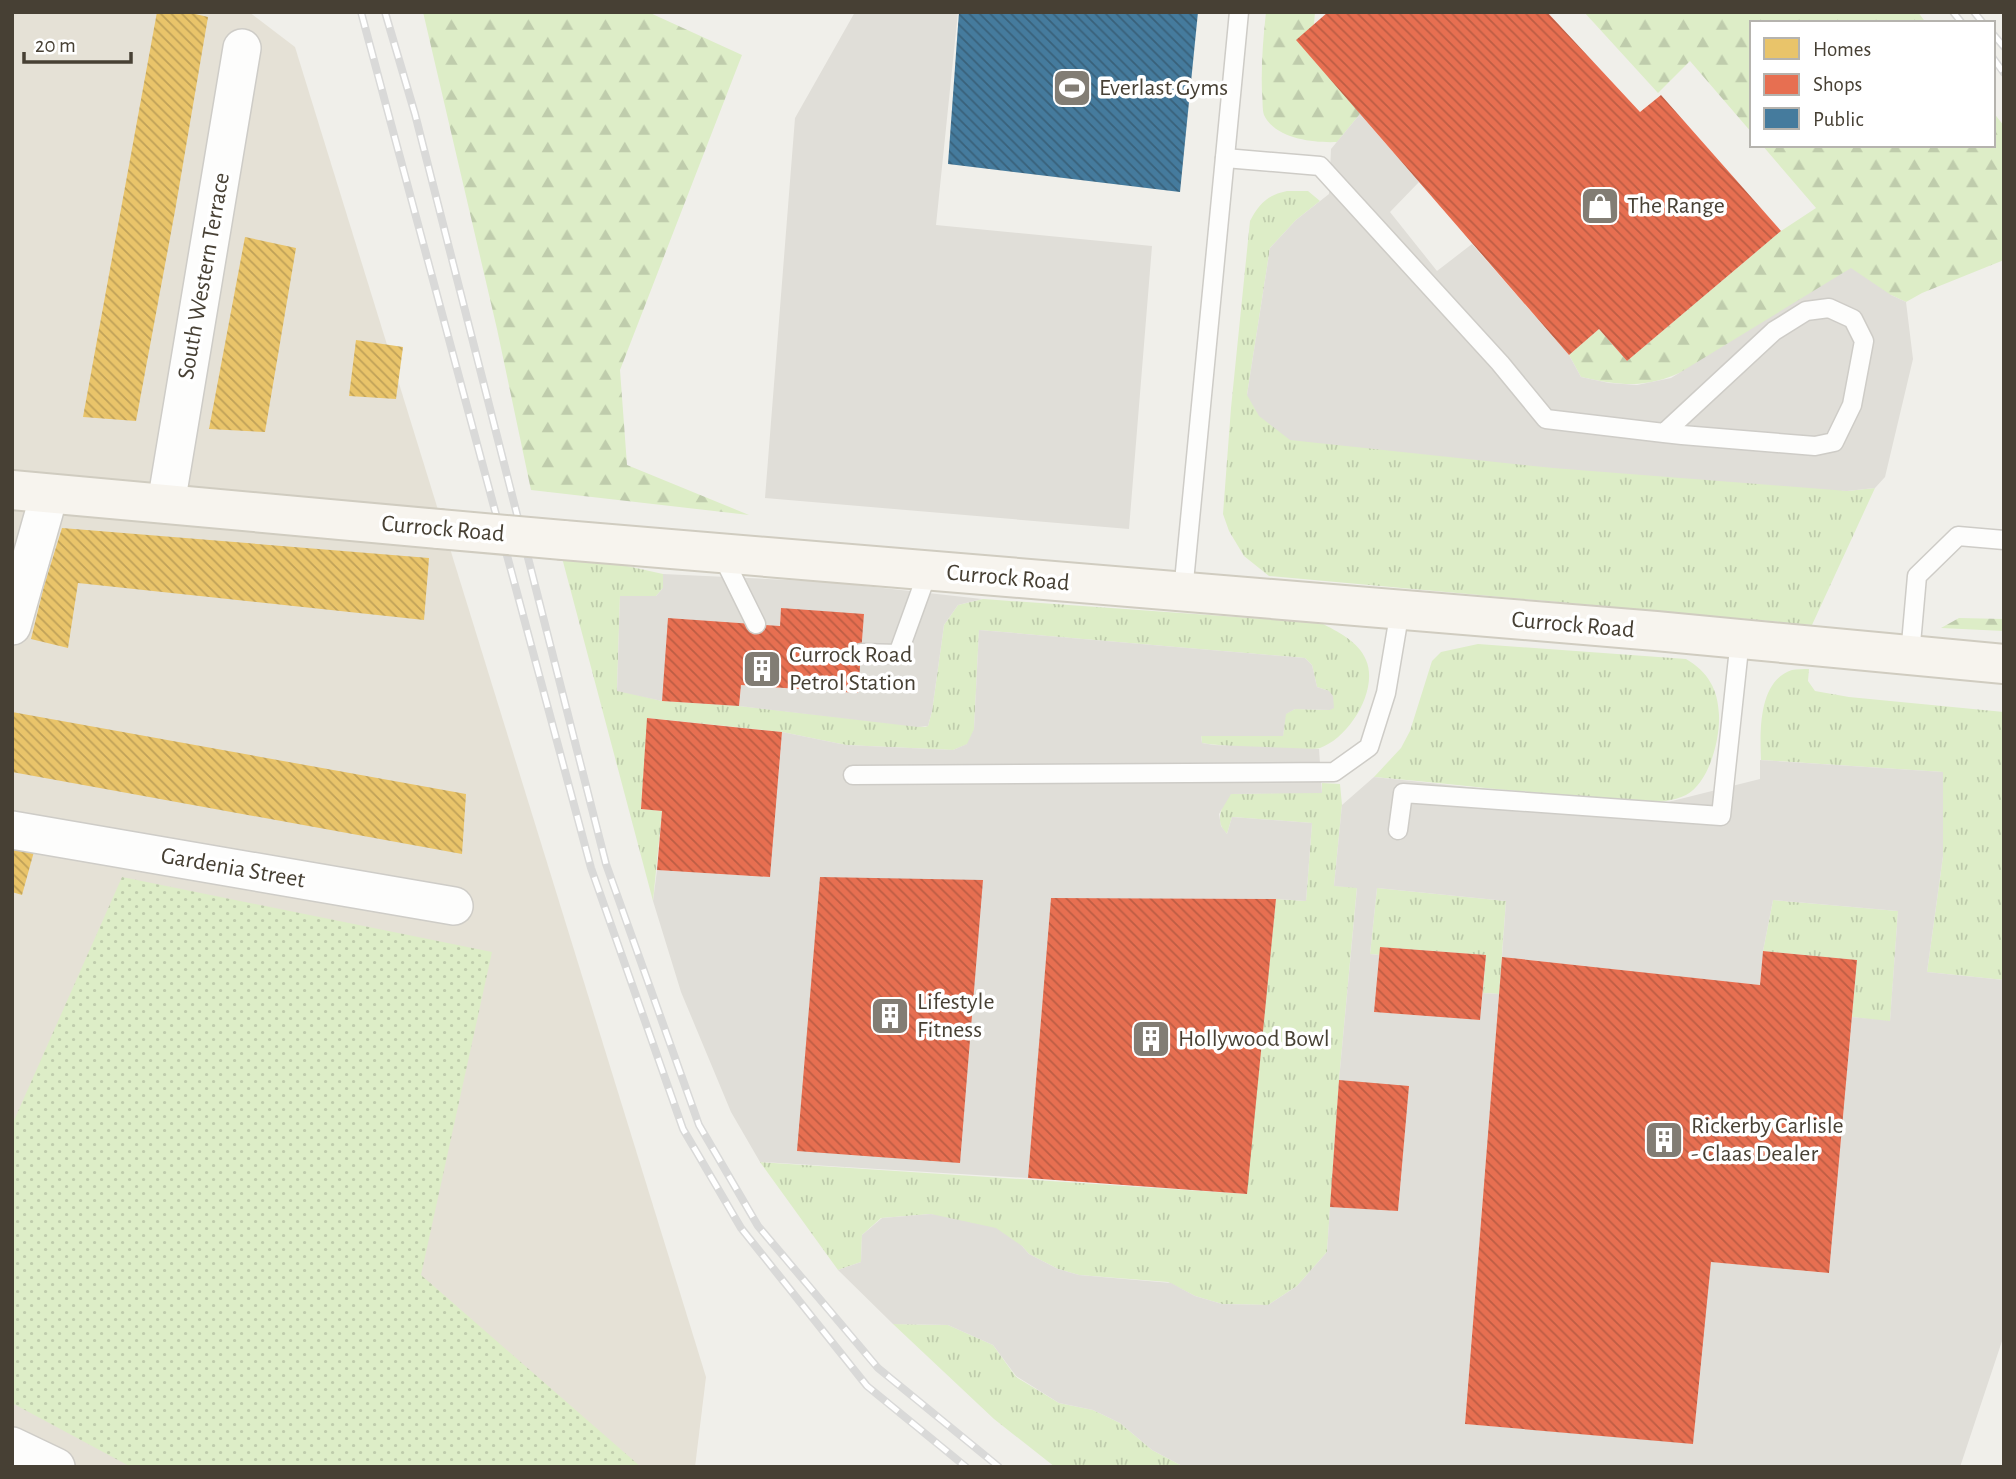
<svg xmlns="http://www.w3.org/2000/svg" width="2016" height="1479" font-family="'Alegreya Sans',sans-serif">
<defs>
<pattern id="grass-tufts" width="24" height="20" patternUnits="userSpaceOnUse" patternTransform="scale(1.75)"><rect width="24" height="20" fill="#ddedc7"/><path d="M3 7l-1-3M5 7V3M7 7l1-3M15 17l-1-3M17 17v-4M19 17l1-3" fill="none" stroke="#bfccac"/></pattern>
<pattern id="forest-firs" width="22" height="20" patternUnits="userSpaceOnUse" patternTransform="scale(1.75)"><rect width="22" height="20" fill="#ddedc7"/><path d="M5 1l3.5 6h-7zM16 11l3.5 6h-7z" fill="#bfccac"/></pattern>
<pattern id="garden-dots" width="8" height="8" patternUnits="userSpaceOnUse" patternTransform="scale(1.75)"><rect width="8" height="8" fill="#ddedc7"/><path d="M2 2h.1M6 6h.1" fill="none" stroke="#bfccac" stroke-width="1.8" stroke-linecap="round"/></pattern>
<pattern id="homes-back-hatch" width="6" height="6" patternUnits="userSpaceOnUse" patternTransform="scale(1.75)"><rect width="6" height="6" fill="#e9c46a"/><path d="M-1 5l2 2M0 0l6 6M5-1l2 2" fill="none" stroke="#bfa158"/></pattern>
<pattern id="shops-back-hatch" width="6" height="6" patternUnits="userSpaceOnUse" patternTransform="scale(1.75)"><rect width="6" height="6" fill="#e76f51"/><path d="M-1 5l2 2M0 0l6 6M5-1l2 2" fill="none" stroke="#bd5d44"/></pattern>
<pattern id="public-back-hatch" width="6" height="6" patternUnits="userSpaceOnUse" patternTransform="scale(1.75)"><rect width="6" height="6" fill="#457b9d"/><path d="M-1 5l2 2M0 0l6 6M5-1l2 2" fill="none" stroke="#39617a"/></pattern>
</defs>
<rect width="100%" height="100%" fill="#f0efea"/>
<!-- residential -->
<polygon fill="#e5e1d6" points="12,12 249,12 295,47 706,1377 695,1467 12,1467"/>
<!-- grass -->
<g fill="url(#grass-tufts)">
<path d="M1287,191H1308L1320,201L1296,220L1270,248L1247,395L1847,491L1875,488L1812,625L1269,576L1244,556L1229,531L1223,514L1231,408L1250,221C1259,204 1267,195 1287,191Z"/>
<path d="M561,554L582,556L663,574V588L656,596H620L617,690L662,701L739,706L925,727L928,726L932,711L944,625L958,605L983,599L1321,623C1337,631 1359,642 1366,660C1379,690 1349,738 1320,748C1309,752 1218,746 1202,743L1201,735L1283,736L1285,714L1295,709L1330,710L1329,691L1317,687L1312,665L1305,658L979,630L974,730L968,744L953,750L846,745L782,732L648,718L641,809L662,811L653,901Z"/>
<path d="M1478,644L1686,659C1708,672 1718,689 1719,715C1720,740 1709,783 1686,795C1651,812 1578,797 1539,793C1484,788 1429,782 1374,777L1401,748L1410,731L1432,661L1441,652Z"/>
<path d="M1809,669L1808,681L1815,691L1849,697L2004,712V980L1927,972L1943,856V772L1761,760C1760,732 1758,681 1792,670C1797,669 1804,669 1809,669Z"/>
<path d="M1322,783L1340,784L1342,805L1334,886L1357,887L1339,1080L1327,1252L1297,1286L1268,1305L1222,1304L1195,1296L1168,1282L1079,1275L1058,1269L1029,1254L1022,1246L931,1214L881,1218L862,1235L861,1262L838,1270L760,1162L1246,1194L1276,899L1306,901L1312,823L1232,817L1227,834C1214,821 1221,808 1230,794L1322,792Z"/>
<polygon points="1377,888 1506,901 1499,994 1483,993 1486,955 1381,947 1380,955 1370,954"/>
<polygon points="1773,900 1898,911 1890,1022 1852,1017 1857,960 1763,951"/>
<polygon points="893,1324 948,1325 993,1345 1016,1377 1059,1403 1093,1410 1120,1423 1152,1450 1184,1467 1055,1467 994,1419"/>
</g>
<!-- forest -->
<g fill="url(#forest-firs)">
<polygon points="423,12 648,12 742,55 620,370 627,465 749,515 531,490 497,329"/>
<path d="M1266,12H1315L1314,24L1360,114L1337,142C1314,143 1275,139 1264,115C1262,109 1263,100 1262,93C1261,65 1263,40 1266,12Z"/>
<polygon points="1584,12 1918,12 1926,23 1752,23 1752,133 1690,61 1658,93"/>
<path d="M1993,112L2004,126V260L1922,293L1906,302L1891,295L1700,363C1653,388 1631,388 1581,377L1569,355L1599,329L1627,361L1781,231L1816,208L1762,145H1993Z"/>
<polygon points="1959,618 2004,619 2004,631 1941,628"/>
</g>
<!-- garden -->
<polygon fill="url(#garden-dots)" points="122,877 492,952 421,1275 641,1467 131,1467 12,1403 12,1125"/>
<!-- parking -->
<g fill="#e0ded8" fill-rule="evenodd">
<polygon points="855,12 958,12 936,225 1152,246 1129,529 765,498 795,118"/>
<polygon points="1360,114 1419,182 1390,212 1437,271 1472,244 1569,355 1581,377 1609,383 1637,385 1671,378 1851,268 1891,295 1906,302 1913,359 1885,477 1875,488 1847,491 1553,468 1290,440 1259,416 1247,395 1270,248 1296,220 1329,194 1331,149"/>
<polygon points="663,574 829,582 982,599 958,605 944,625 932,711 928,726 918,727 739,706 741,685 857,693 864,615 781,609 780,626 669,618 662,701 617,691 620,596 656,596 663,588"/>
<polygon points="979,630 1305,658 1312,665 1317,687 1329,691 1333,696 1334,708 1330,710 1295,709 1286,714 1283,736 1201,736 1202,743 1214,745 1319,749 1322,793 1231,794 1219,814 1221,826 1227,834 1232,817 1312,823 1306,901 1276,899 1051,898 1028,1178 760,1162 731,1112 681,992 653,901 657,870 770,877 782,732 846,745 953,750 967,744 974,729"/>
<path d="M1760,760L1943,772V856L1927,972L2004,980V1335L1960,1467H1184L1152,1450L1120,1423L1093,1410L1059,1403L1016,1376L993,1345L948,1325L893,1324L838,1270L861,1262L862,1235L882,1218L931,1214L996,1228L1022,1246L1029,1254L1058,1269L1079,1275L1171,1283L1195,1296L1222,1304L1268,1305L1297,1286L1327,1252L1330,1207L1398,1211L1409,1087L1339,1080L1357,888L1334,886L1342,805L1374,777L1610,802H1668L1760,779ZM1377,888L1506,901L1502,957L1760,985L1763,951L1773,900L1898,911L1890,1021L1852,1017L1829,1273L1711,1262L1693,1443L1465,1424L1499,994L1483,993L1479,1020L1374,1012L1380,955L1370,954Z"/>
</g>
<!-- homes -->
<g fill="url(#homes-back-hatch)">
<polygon points="157,12 187,12 208,17 175,211 136,421 83,417"/>
<polygon points="245,237 296,248 265,432 209,429"/>
<polygon points="356,340 403,347 396,399 349,396"/>
<polygon points="62,528 429,558 424,620 78,583 68,648 31,639 44,586"/>
<polygon points="12,712 466,794 462,854 12,772"/>
<polygon points="12,846 35,848 22,895 12,892"/>
</g>
<!-- shops -->
<g fill="url(#shops-back-hatch)">
<polygon points="1328,12 1547,12 1640,112 1661,95 1781,231 1627,361 1599,329 1569,355 1296,40"/>
<polygon points="781,608 864,614 858,693 741,685 739,706 662,701 668,618 780,626"/>
<polygon points="647,718 782,732 770,877 657,870 662,811 641,809"/>
<polygon points="820,877 983,880 960,1163 797,1151"/>
<polygon points="1051,898 1276,899 1247,1194 1028,1178"/>
<polygon points="1380,947 1486,955 1480,1020 1374,1012"/>
<polygon points="1763,951 1857,960 1829,1273 1711,1262 1693,1444 1465,1424 1502,957 1760,985"/>
<polygon points="1339,1080 1409,1086 1398,1211 1330,1207"/>
</g>
<!-- public -->
<polygon fill="url(#public-back-hatch)" points="959,12 1198,12 1180,192 948,164"/>
<g fill="none" stroke-linecap="round" stroke-linejoin="round">
<!-- lane casing -->
<g stroke="#ceccc7" stroke-width="21">
<g id="lane">
<polyline points="1225,158 1320,166 1500,363 1546,419 1664,433 1682,435 1815,446 1834,442 1852,405 1864,341 1853,319 1829,308 1806,311 1774,331 1664,433"/>
<polyline points="721,553 756,624"/>
<polyline points="1183,592 1239,12"/>
<polyline points="861,653 898,654 928,571"/>
<polyline points="1910,655 1917,576 1958,536 2004,540"/>
<polyline points="853,775 1334,772 1369,747 1386,693 1400,610"/>
<polyline points="1398,830 1403,793 1721,816 1740,639"/>
</g>
</g>
<!-- street casing -->
<g stroke="#ceccc7" stroke-width="40">
<g id="street">
<polyline points="166,504 242,48"/>
<polyline points="12,626 49,495"/>
<polyline points="12,830 454,906"/>
<polyline points="12,1446 56,1467"/>
</g>
</g>
<!-- secondary casing -->
<g stroke="#d0ccc0" stroke-width="42">
<g id="secondary">
<polyline points="12,490 439,529"/>
<polyline points="563,540 1656,631 2004,664"/>
</g>
</g>
<!-- lane -->
<use href="#lane" stroke="#fdfdfc" stroke-width="18"/>
<!-- street -->
<use href="#street" stroke="#fdfdfc" stroke-width="37"/>
<!-- secondary -->
<use href="#secondary" stroke="#f7f4ee" stroke-width="38"/>
<!-- rail casing -->
<g stroke="#d9d9d8" stroke-width="8">
<g id="rail">
<polyline points="361,12 591,868 683,1129 741,1228 867,1386 966,1467"/>
<polyline points="385,12 415,114 606,864 699,1125 758,1226 878,1368 999,1467"/>
<polyline points="1953,12 1962,23"/>
<polyline points="1974,12 1983,23"/>
<polyline points="1993,34 2004,47"/>
<polyline points="1993,58 2004,73"/>
</g>
</g>
<!-- rail -->
<use href="#rail" stroke="#fff" stroke-width="5" stroke-dasharray="16" stroke-linecap="butt"/>
<!-- secondary-bridge casing -->
<g stroke="#d0ccc0" stroke-width="42" stroke-linecap="butt">
<polyline id="secondary-bridge" points="439,529 563,540"/>
</g>
<!-- secondary-bridge -->
<use href="#secondary-bridge" stroke="#f7f4ee" stroke-width="38"/>
</g>
<!-- icons -->
<defs>
<g id="stadium-square" transform="scale(2.0125)"><rect x="-9" y="-9" width="18" height="18" rx="4" fill="#827d74" stroke="#fff"/><path d="M0-5a6.5 5 0 1 0 0 10a6.5 5 0 1 0 0-10ZM-3.5-1.8h7v3.6h-7Z" fill="#fff"/></g>
<g id="shop-square" transform="scale(2.0125)"><rect x="-9" y="-9" width="18" height="18" rx="4" fill="#827d74" stroke="#fff"/><path d="M-5-2.5h2.3a2.7 3.5 0 0 1 5.4 0H5L5.5 6h-11ZM-1.5-2.5h3a1.5 2.3 0 0 0-3 0Z" fill="#fff"/></g>
<g id="building-square" transform="scale(2.0125)"><rect x="-9" y="-9" width="18" height="18" rx="4" fill="#827d74" stroke="#fff"/><path d="M-4-6H4V6H1V3H-1V6H-4ZM-2.5-4.3h1.7v1.8h-1.7ZM.8-4.3h1.7v1.8H.8ZM-2.5-1h1.7V.8h-1.7ZM.8-1h1.7V.8H.8Z" fill="#fff"/></g>
</defs>
<g fill-rule="evenodd">
<use href="#stadium-square" x="1072" y="88"/>
<use href="#shop-square" x="1600" y="206"/>
<use href="#building-square" x="762" y="669"/>
<use href="#building-square" x="890" y="1016"/>
<use href="#building-square" x="1151" y="1039"/>
<use href="#building-square" x="1664" y="1140"/>
</g>
<g text-anchor="middle" dominant-baseline="central" stroke-width="7" stroke-linejoin="round" paint-order="stroke">
<!-- poi labels -->
<g font-size="24" fill="#474034" stroke="#fff" text-anchor="start">
<text x="1099" y="88">Everlast Gyms</text>
<text x="1627" y="206">The Range</text>
<text x="789" y="655">Currock Road<tspan x="789" dy="28">Petrol Station</tspan></text>
<text x="917" y="1002">Lifestyle<tspan x="917" dy="28">Fitness</tspan></text>
<text x="1178" y="1039">Hollywood Bowl</text>
<text x="1691" y="1126">Rickerby Carlisle<tspan x="1691" dy="28">- Claas Dealer</tspan></text>
</g>
<!-- street labels -->
<g font-size="24" fill="#474034" stroke="#fff">
<text transform="translate(204 276) rotate(-80)">South Western Terrace</text>
<text transform="translate(443 529) rotate(5)">Currock Road</text>
<text transform="translate(1008 578) rotate(5)">Currock Road</text>
<text transform="translate(1573 625) rotate(5)">Currock Road</text>
<text transform="translate(233 868) rotate(10)">Gardenia Street</text>
</g>
</g>
<!-- border -->
<rect width="2016" height="1479" fill="none" stroke="#474034" stroke-width="28"/>
<!-- legend -->
<rect x="1750" y="21" width="245" height="126" fill="#ffffff" stroke="#b5b3ae" stroke-width="2"/>
<rect x="1764" y="38" width="35" height="21" fill="#e9c46a" stroke="#b5b3ae" stroke-width="2"/>
<text x="1813" y="56" font-size="21" fill="#474034">Homes</text>
<rect x="1764" y="74" width="35" height="21" fill="#e76f51" stroke="#b5b3ae" stroke-width="2"/>
<text x="1813" y="91" font-size="21" fill="#474034">Shops</text>
<rect x="1764" y="108" width="35" height="21" fill="#457b9d" stroke="#b5b3ae" stroke-width="2"/>
<text x="1813" y="126" font-size="21" fill="#474034">Public</text>
<!-- scale -->
<path d="M24 52v10h107v-10" fill="none" stroke="#474034" stroke-width="3.5"/>
<text x="35" y="52" font-size="21" fill="#474034" stroke="#ffffff" stroke-width="5" paint-order="stroke">20 m</text>
</svg>
